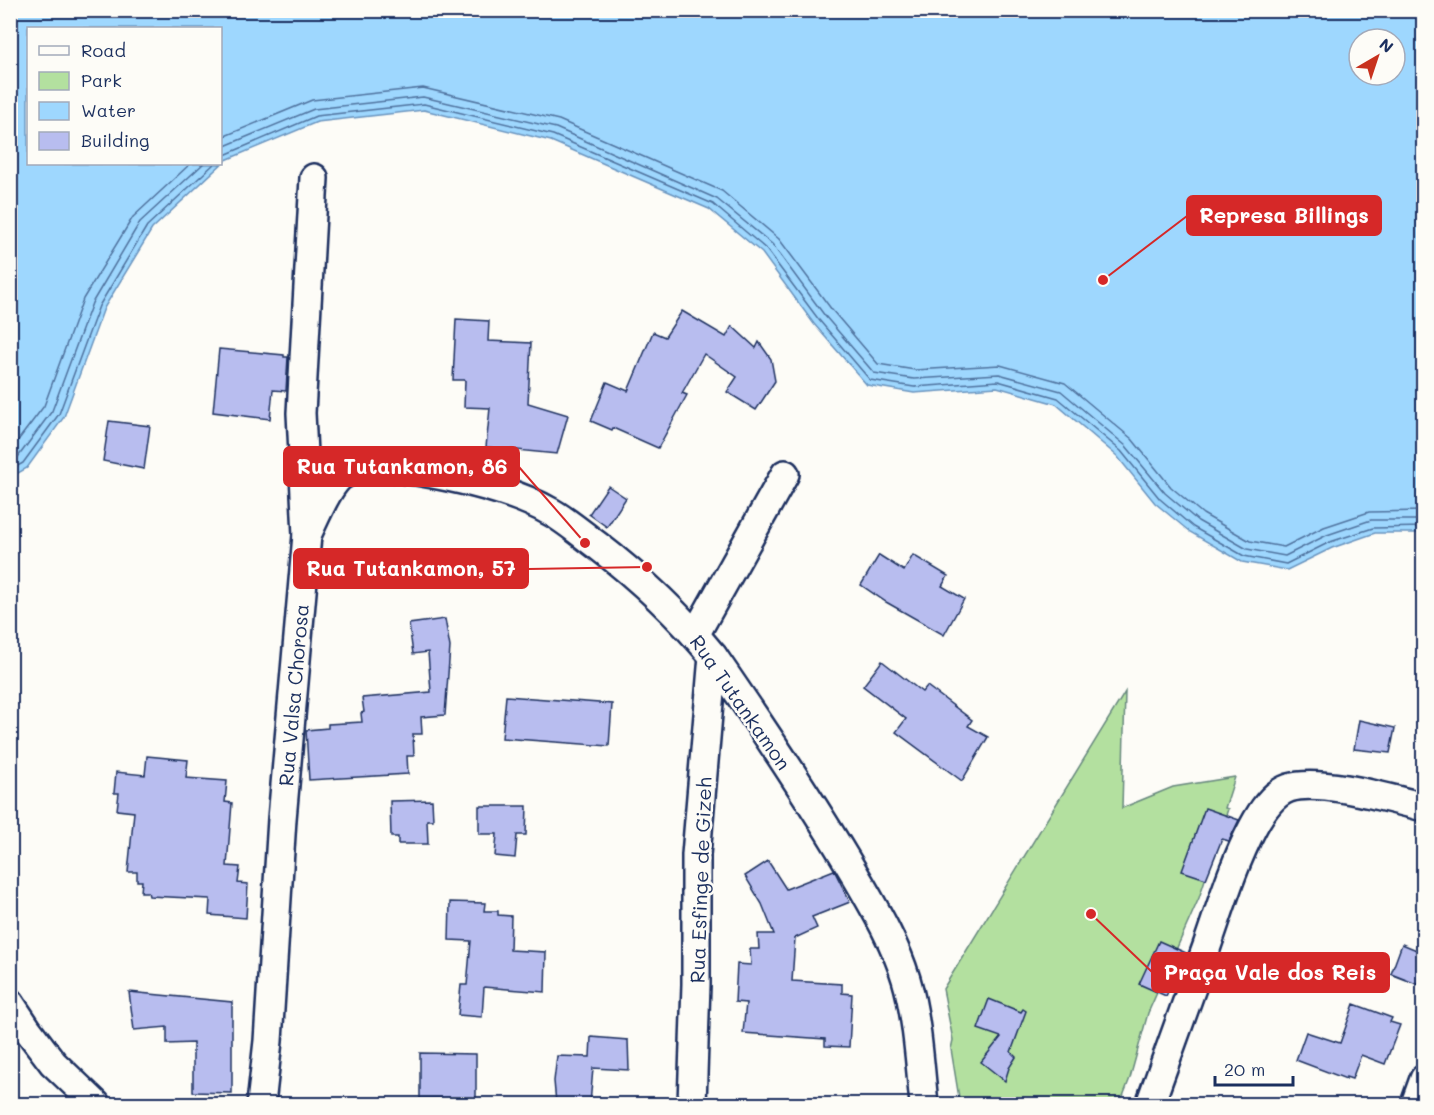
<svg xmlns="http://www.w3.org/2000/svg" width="1434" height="1115" font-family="Mali,sans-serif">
<rect width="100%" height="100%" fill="#fdfcf7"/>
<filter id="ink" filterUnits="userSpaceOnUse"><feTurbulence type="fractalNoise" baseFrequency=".0167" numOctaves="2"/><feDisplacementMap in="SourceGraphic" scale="12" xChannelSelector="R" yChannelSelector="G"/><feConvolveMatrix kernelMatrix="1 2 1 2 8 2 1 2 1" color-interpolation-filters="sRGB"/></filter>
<g filter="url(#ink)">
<!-- green -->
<polygon fill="#b3e09f" stroke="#67887e" stroke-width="1.5" points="1125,692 1122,808 1173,787 1235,777 1225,808 1228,809 1199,898 1148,1013 1130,1078 1120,1104 960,1104 951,1049 953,1040 943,989"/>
<!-- water -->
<path fill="#9ed7fe" stroke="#6a94be" stroke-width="1.5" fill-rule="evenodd" d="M11,10L1423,11V533H1375L1332,548L1287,570L1242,562L1190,532L1155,503L1117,456L1056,404L997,387L914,393L867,385L814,324L762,253L709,209L551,141L424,110L317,122L226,160L152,229L104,308L64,417L27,468L11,477ZM28,28H220V164H28ZM1359,39H1395V75H1359Z"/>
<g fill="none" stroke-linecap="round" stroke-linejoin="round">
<!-- shore -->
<g stroke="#4f729e" stroke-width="1.5">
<polyline points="220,138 312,100 423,88 559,120 722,191 779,239 832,310 878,364 915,370 1000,365 1065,383 1132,439 1171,487 1203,514 1250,541 1284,547 1324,527 1369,512 1424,511"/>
<polyline points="220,148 314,109 423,97 556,128 717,199 772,244 825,316 874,373 914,379 999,374 1061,391 1126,446 1165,493 1198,521 1247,549 1285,556 1327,535 1371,520 1424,520"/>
<polyline points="220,157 316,116 424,104 553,135 713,204 766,249 819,320 870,380 914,387 998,381 1058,398 1121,451 1160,499 1193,527 1244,556 1286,564 1330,542 1373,528 1424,527"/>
<polyline points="10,451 44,406 83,299 133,217 190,164"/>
<polyline points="10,462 18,457 52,411 92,303 140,222 203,164"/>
<polyline points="10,470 23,463 59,414 99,306 147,226 214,164"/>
</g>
</g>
<!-- building -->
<g fill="#b8bdef" stroke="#1b2f5e" stroke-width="1.5">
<polygon points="682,311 726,337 732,326 756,348 759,342 771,359 775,381 756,410 727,392 737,377 704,354 682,393 687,395 658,448 613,428 612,430 591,421 607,382 628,391 653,332 665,337"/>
<polygon points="456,319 489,321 488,341 531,343 528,403 568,415 557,454 486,447 490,408 464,407 465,380 453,380"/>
<polygon points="219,349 284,355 284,357 288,357 286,391 273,390 270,419 213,412"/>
<polygon points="109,421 150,426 144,469 103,461"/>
<polygon points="608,486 626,498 607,527 589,514"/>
<polygon points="879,555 904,571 913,555 948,576 942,586 964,599 944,635 886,602 861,585"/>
<polygon points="445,619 450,647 445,715 421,717 422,734 413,734 414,756 407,756 408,774 309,780 306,730 328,728 328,724 362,722 361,713 364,712 362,698 431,692 428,652 413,654 409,624"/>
<polygon points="882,661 922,692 927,686 972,720 968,726 988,737 962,781 896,732 906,719 863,686"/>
<polygon points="506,696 612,704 609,746 502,738"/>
<polygon points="1359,720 1395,728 1390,753 1354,749"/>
<polygon points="147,756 188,760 186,778 227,781 225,802 232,803 227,866 240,867 238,883 248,884 246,918 209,915 210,899 149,896 148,892 141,892 142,881 137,881 137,872 128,872 134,812 117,810 119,793 114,793 116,772 145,775"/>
<polygon points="432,800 433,820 427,820 428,844 398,844 398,837 391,837 390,801"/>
<polygon points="479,806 527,806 526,835 517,835 515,858 495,856 497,834 479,834"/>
<polygon points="1205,808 1239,820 1229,841 1222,839 1206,879 1182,871"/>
<polygon points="768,861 786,889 834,870 850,902 812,917 817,928 795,938 792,981 842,984 842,993 852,994 849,1047 825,1046 825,1039 743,1033 746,1003 735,1002 737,964 751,965 750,949 759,949 758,934 774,934 762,904 745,876"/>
<polygon points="450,902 485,903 484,911 498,911 498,915 511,916 510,950 546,952 545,992 484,987 482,1017 458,1015 461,985 467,985 471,941 449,940"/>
<polygon points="1159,941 1186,953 1166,996 1139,984"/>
<polygon points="1402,944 1424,953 1424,987 1391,974"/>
<polygon points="129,992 232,1002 232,1093 193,1092 193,1043 167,1044 167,1027 134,1030"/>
<polygon points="989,999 1021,1012 1023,1009 1026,1011 1011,1052 1016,1057 1009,1068 1005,1081 981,1062 1001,1037 978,1029"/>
<polygon points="1354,1004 1392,1018 1390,1022 1400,1025 1385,1064 1361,1055 1352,1079 1346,1077 1346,1079 1296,1060 1306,1032 1340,1043"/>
<polygon points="591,1037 628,1040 629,1070 593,1068 590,1104 556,1103 554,1081 557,1056 590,1057"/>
<polygon points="420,1053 476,1054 476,1099 420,1098"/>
</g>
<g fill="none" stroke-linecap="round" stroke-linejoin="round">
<!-- minor casing -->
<g stroke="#1b2f5e" stroke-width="32">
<g id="minor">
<path d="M307,535C315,519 327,487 341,476C363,461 392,468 416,471C457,478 515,491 551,512C567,521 583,535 598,546C641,579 679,615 713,656C762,727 810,798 854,873C873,906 895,942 906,979C917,1015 920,1066 924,1104"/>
<polyline points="695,635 785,474"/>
<polyline points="10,1003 28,1030 53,1063 96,1104"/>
<polyline points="261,1104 268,1041 282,819 307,535 301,413 314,178"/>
<polyline points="692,1104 696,984 696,855 713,656"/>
<path d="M1150,1104C1169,1052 1188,999 1207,946C1221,906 1233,865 1253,827C1261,812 1272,794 1289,788C1320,778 1391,799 1424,807"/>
<polyline points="1415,1104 1424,1079"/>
</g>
</g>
<!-- minor -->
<use href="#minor" stroke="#fdfcf7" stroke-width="27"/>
</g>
</g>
<g text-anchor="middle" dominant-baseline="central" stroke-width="5" stroke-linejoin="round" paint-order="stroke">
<!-- street labels -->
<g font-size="20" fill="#1b2f5e" stroke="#fdfcf7">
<text transform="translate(293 695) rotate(-85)">Rua Valsa Chorosa</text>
<text transform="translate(741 702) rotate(55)">Rua Tutankamon</text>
<text transform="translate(700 880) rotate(-88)">Rua Esfinge de Gizeh</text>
</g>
</g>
<!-- callouts -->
<path fill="none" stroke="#d62828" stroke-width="2" d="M1103 280L1187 216M585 543L519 467M647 567L528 569M1091 914L1152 972"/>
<g fill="#d62828" stroke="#fdfcf7" stroke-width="2">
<circle cx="1103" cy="280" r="6"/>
<circle cx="585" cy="543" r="6"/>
<circle cx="647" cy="567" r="6"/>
<circle cx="1091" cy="914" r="6"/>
</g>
<g fill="#d62828" stroke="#d62828" stroke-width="2">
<rect x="1187" y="196" width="194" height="39" rx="6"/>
<rect x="284" y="447" width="235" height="39" rx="6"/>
<rect x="294" y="549" width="234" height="39" rx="6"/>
<rect x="1152" y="953" width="237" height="39" rx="6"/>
</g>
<g font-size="21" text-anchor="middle" font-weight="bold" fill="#fff">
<text x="1284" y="223">Represa Billings</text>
<text x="402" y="474">Rua Tutankamon, 86</text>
<text x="411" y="576">Rua Tutankamon, 57</text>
<text x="1270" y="980">Praça Vale dos Reis</text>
</g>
<!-- margin -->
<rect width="1434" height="1115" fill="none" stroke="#fdfcf7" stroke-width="36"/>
<rect x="18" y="18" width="1398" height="1079" fill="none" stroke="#1b2f5e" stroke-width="2" filter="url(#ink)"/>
<!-- legend -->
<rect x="27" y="27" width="195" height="138" fill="#fdfcf7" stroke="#a3aaba" stroke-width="1.5"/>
<rect x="39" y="46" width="30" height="9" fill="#fdfcf7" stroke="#a3aaba" stroke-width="1.5"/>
<text x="81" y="57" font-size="18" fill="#1b2f5e">Road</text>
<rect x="39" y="72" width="30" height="18" fill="#b3e09f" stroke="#a3aaba" stroke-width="1.5"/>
<text x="81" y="87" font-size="18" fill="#1b2f5e">Park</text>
<rect x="39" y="102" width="30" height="18" fill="#9ed7fe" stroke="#a3aaba" stroke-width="1.5"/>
<text x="81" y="117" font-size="18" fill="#1b2f5e">Water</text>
<rect x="39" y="132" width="30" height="18" fill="#b8bdef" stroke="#a3aaba" stroke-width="1.5"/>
<text x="81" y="147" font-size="18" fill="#1b2f5e">Building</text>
<!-- north arrow -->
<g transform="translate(1377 57) rotate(39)"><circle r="28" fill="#fdfcf7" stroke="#a3aaba" stroke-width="1.5"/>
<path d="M0-4.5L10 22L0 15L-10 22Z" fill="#c8321e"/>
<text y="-9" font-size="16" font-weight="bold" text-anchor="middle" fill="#1b2f5e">N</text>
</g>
<!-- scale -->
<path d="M1215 1076v9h78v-9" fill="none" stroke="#1b2f5e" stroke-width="3"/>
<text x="1224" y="1076" font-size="18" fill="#1b2f5e" stroke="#fdfcf7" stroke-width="4.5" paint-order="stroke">20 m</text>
</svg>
